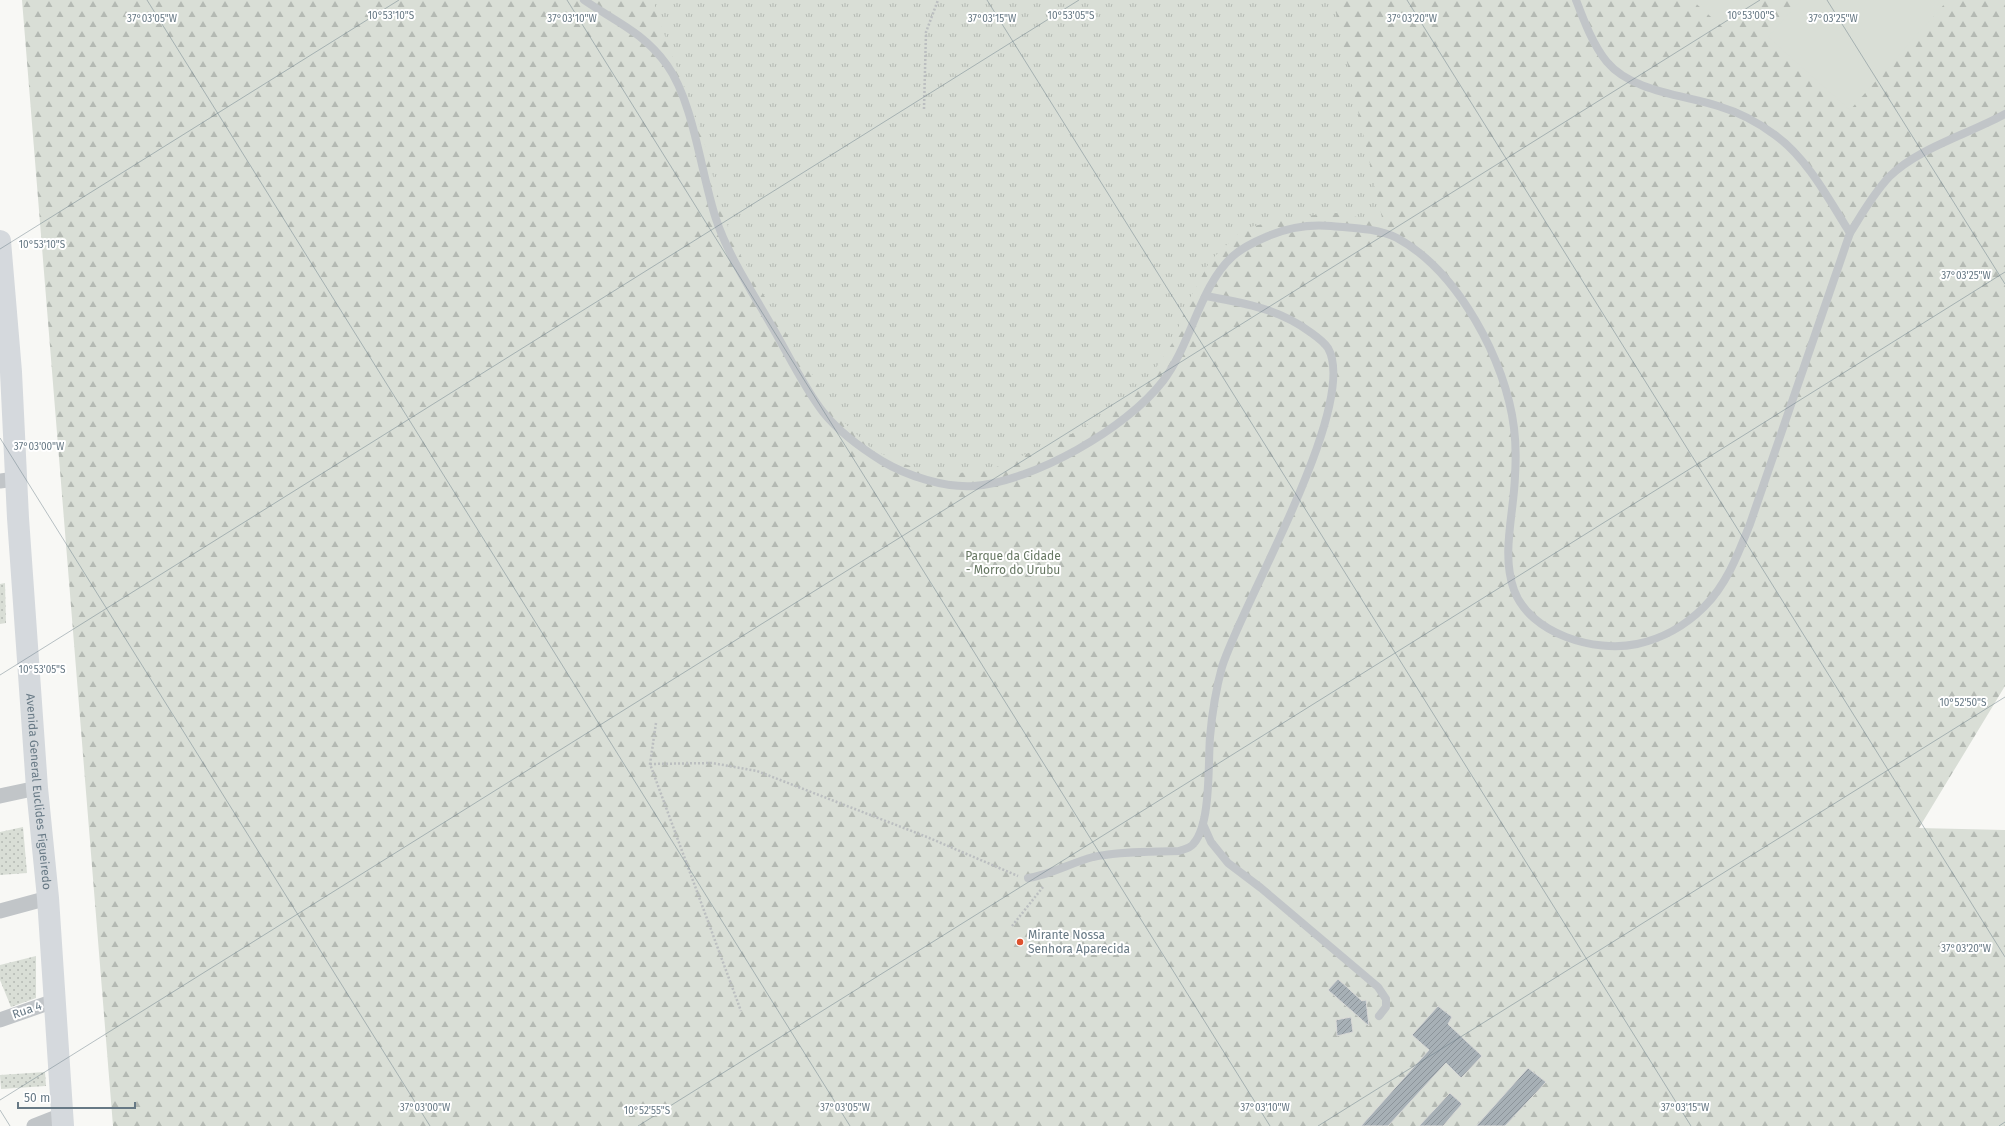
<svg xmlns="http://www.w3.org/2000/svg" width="2005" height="1126" font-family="'Fira Sans',sans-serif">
<defs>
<pattern id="grass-dots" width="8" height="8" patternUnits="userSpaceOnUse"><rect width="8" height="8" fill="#d9ded6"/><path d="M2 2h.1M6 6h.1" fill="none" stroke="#b4b9b3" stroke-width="1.8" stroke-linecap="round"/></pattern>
<pattern id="forest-firs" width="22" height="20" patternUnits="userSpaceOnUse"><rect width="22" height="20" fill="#d9ded6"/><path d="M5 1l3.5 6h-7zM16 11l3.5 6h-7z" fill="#b4b9b3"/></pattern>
<pattern id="park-tufts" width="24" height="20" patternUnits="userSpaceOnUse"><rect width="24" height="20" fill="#d9ded6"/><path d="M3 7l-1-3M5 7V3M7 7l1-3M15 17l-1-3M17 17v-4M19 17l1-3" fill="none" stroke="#b4b9b3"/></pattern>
<pattern id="building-hatch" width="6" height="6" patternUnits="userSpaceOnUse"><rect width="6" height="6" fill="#a7b0b6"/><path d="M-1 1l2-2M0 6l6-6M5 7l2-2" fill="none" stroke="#8c949a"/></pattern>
</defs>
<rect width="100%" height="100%" fill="#f8f8f5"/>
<!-- grass -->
<g fill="url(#grass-dots)">
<polygon points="5,583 6,623 0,624 0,584"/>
<polygon points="23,827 27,873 0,875 0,832"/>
<polygon points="36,956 36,998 11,1007 0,980 0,965"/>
<polygon points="45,1072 46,1086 1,1089 0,1075"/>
</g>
<!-- forest -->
<polygon fill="url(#forest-firs)" points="22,0 2005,0 2005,686 1919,828 2005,830 2005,1126 113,1126"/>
<!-- park -->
<polygon fill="url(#park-tufts)" points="655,0 1333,0 1383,222 1336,213 1286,218 1243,229 1210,261 1189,300 1173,342 1150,377 1118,406 1076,432 992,469 959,473 925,471 896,461 871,448 840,419 789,338 741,256 723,215 701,130 655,10"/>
<!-- garden -->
<g fill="#d9ded6">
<polygon points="1692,0 1756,0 1728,32"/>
<polygon points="1801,0 1948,0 1850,110 1768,37"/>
</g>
<!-- building -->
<g fill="url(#building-hatch)" stroke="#d9d9d7">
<polygon points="1338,979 1362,1001 1366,1000 1369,1026 1328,990"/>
<polygon points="1438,1006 1452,1017 1448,1024 1482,1056 1461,1078 1446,1063 1388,1126 1361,1126 1429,1050 1412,1035"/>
<polygon points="1351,1017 1353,1032 1337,1036 1336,1020"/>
<polygon points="1528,1068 1546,1082 1505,1126 1476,1126"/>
<polygon points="1450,1093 1462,1104 1443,1126 1419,1126"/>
</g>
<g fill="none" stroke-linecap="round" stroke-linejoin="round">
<!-- path -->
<g stroke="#bbbec0" stroke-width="2.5" stroke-dasharray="2 2" stroke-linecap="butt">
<polyline points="924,109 926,32 938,0"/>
<polyline points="656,723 650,764 741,1011"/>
<polyline points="650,764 712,763 757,771 927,837 1018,876"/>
<polyline points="1012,926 1043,887"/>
</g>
<!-- service -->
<g stroke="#c1c5c8" stroke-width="8">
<path d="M584,0C616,22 643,32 667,65C694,103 701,174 716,219C728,256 755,296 774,330C789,356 805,389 823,412C839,432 861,448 882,461C907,476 945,488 974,486C1034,481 1126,429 1163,381C1191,345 1200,285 1233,256C1242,248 1254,242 1266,237C1286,228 1309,224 1331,226C1352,228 1377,228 1397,238C1458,271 1506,361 1514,428C1516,444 1516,460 1515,476C1514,513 1501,554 1514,590C1530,634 1595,653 1637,644C1662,639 1686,625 1704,607C1727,584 1738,554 1750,524L1850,233C1829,200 1808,159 1775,135C1759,123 1738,112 1718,106C1684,95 1632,92 1607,62C1593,45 1584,21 1576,0"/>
<path d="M1850,233C1862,214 1873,194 1889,177C1918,148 1969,134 2005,114"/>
<polyline points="1203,824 1211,842 1228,863 1261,888 1378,987 1386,999 1386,1007 1379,1016"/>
<path d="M1028,878C1051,875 1070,863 1093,857C1120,851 1151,852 1179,851C1185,849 1191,848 1194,843C1211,824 1208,763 1210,737C1212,714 1216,689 1222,667C1242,603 1360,404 1328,348C1323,341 1317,337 1310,332C1279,309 1244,303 1206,296"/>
</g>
<!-- minor -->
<g stroke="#c1c5c8" stroke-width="15">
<polyline points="0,481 15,479"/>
<polyline points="0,796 37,788"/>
<polyline points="0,911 48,898"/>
<polyline points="0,1020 54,1001"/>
<polyline points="34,1126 62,1115"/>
</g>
<!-- primary -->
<path stroke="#d5d9dd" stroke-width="22" id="s1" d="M0,241L11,372L18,518L37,788L48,898L63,1126"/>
</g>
<!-- ticks -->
<path fill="none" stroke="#677985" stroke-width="1" stroke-opacity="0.45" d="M147,0L850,1126M567,0L1270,1126M987,0L1691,1126M1407,0L2005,957M1827,0L2005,284M0,249L399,0M0,438L430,1126M0,675L1079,0M0,1100L1760,0M0,1110L10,1126M638,1126L2005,272M1318,1126L2005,697M1999,1126L2005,1122"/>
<!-- markers -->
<circle fill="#de512e" stroke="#fff" stroke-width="1.5" cx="1020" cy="942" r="4"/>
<g text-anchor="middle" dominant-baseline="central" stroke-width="4" stroke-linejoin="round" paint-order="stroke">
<!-- park labels -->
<g font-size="12" fill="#667762" stroke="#fff">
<text x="1013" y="556">Parque da Cidade<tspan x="1013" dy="14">- Morro do Urubu</tspan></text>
</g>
<!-- street labels -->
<g font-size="12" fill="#677985" stroke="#fff">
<text stroke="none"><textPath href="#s1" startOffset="552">Avenida General Euclides Figueiredo</textPath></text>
<text transform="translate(27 1010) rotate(-19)">Rua 4</text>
</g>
<!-- poi labels -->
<g font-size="12" fill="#677985" stroke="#fff" text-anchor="start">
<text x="1028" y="935">Mirante Nossa<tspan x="1028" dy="14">Senhora Aparecida</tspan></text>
</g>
</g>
<g font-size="10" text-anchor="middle" fill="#677985" stroke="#fff" stroke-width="4" stroke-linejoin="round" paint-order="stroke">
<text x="391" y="19">10°53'10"S</text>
<text x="1071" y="19">10°53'05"S</text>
<text x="1751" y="19">10°53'00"S</text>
<text x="152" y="22">37°03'05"W</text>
<text x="572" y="22">37°03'10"W</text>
<text x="992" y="22">37°03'15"W</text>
<text x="1412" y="22">37°03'20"W</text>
<text x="1833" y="22">37°03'25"W</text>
<text x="42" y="248">10°53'10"S</text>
<text x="1966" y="279">37°03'25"W</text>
<text x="39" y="450">37°03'00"W</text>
<text x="42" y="673">10°53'05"S</text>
<text x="1963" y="706">10°52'50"S</text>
<text x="1966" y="952">37°03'20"W</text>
<text x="425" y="1111">37°03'00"W</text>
<text x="845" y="1111">37°03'05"W</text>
<text x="1265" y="1111">37°03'10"W</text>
<text x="1685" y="1111">37°03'15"W</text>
<text x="647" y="1114">10°52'55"S</text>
</g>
<!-- scale -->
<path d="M18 1102v6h117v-6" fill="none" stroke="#677985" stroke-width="2"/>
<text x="24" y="1102" font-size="12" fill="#677985" stroke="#ffffff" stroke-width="3" paint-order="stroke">50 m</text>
</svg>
